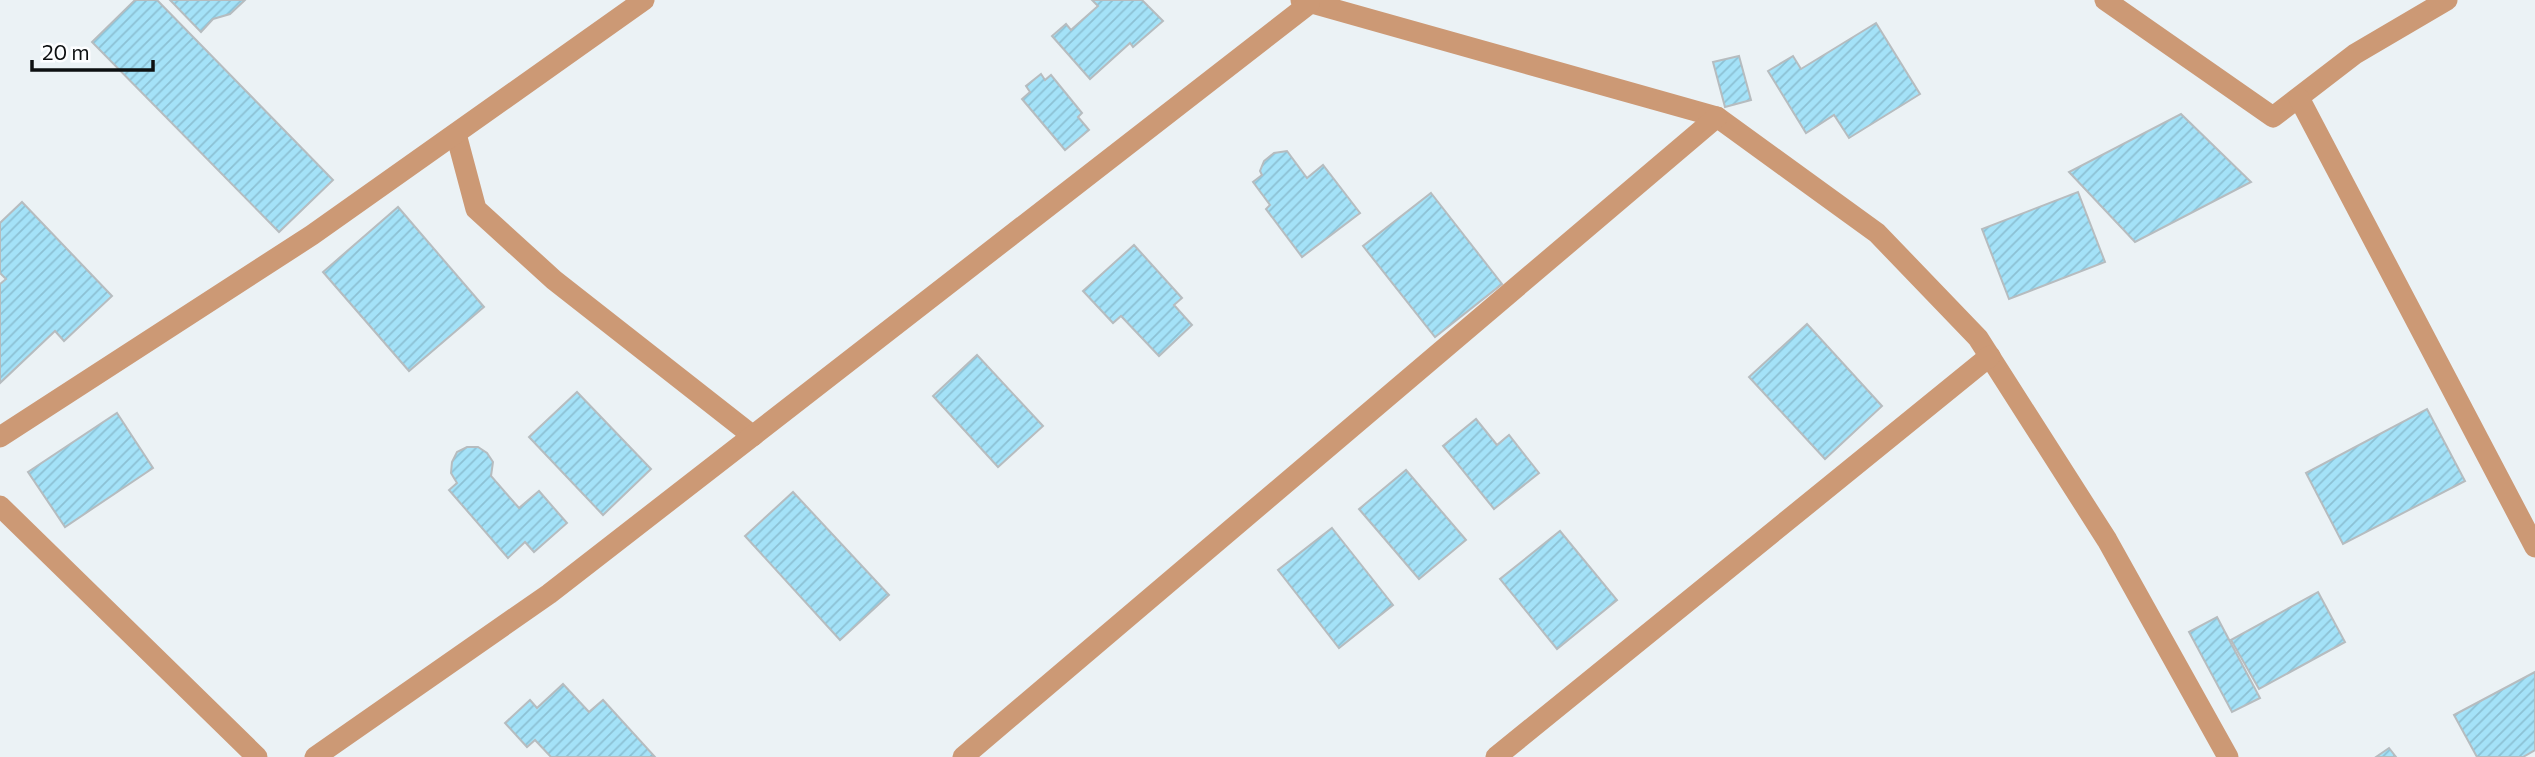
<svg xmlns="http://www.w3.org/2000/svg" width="2535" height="757" font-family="Commissioner,sans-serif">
<defs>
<pattern id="building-hatch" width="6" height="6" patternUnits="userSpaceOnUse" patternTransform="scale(1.75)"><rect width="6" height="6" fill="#a4e2f8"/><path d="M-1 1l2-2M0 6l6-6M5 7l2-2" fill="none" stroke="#8cc1d4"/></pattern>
</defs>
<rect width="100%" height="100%" fill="#ebf2f5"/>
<!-- building -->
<g fill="url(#building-hatch)" stroke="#b6bcbf" stroke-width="2">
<polygon points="135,0 157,0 333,180 279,232 92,42"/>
<polygon points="170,0 245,0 230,14 213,19 201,32"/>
<polygon points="1092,0 1142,0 1163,21 1133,47 1130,43 1090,79 1052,36 1066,24 1071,30 1098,6"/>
<polygon points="1876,23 1920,94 1849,138 1834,115 1806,133 1768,71 1793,56 1801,69"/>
<polygon points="1739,56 1751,100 1725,107 1713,62"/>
<polygon points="1041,74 1045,80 1051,75 1082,113 1078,117 1089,130 1065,150 1022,99 1030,92 1026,86"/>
<polygon points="2181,114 2251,182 2135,242 2069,172"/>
<polygon points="1287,151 1307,178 1323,165 1360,213 1302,257 1266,209 1270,205 1253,182 1262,175 1260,171 1264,161 1274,153"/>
<polygon points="2078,192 2105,262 2009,299 1982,229"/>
<polygon points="1431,193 1502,284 1435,337 1363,246"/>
<polygon points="22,202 112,296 64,341 55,331 0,383 0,284 6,279 0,273 0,223"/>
<polygon points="398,207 484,307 409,371 323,272"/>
<polygon points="1134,245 1182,298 1174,305 1192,325 1159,356 1121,316 1113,323 1083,291"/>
<polygon points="1807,324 1882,406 1825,459 1749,377"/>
<polygon points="977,355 1043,426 998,467 933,396"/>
<polygon points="577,392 651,469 603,515 529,437"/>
<polygon points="2427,409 2465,481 2343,544 2306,473"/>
<polygon points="117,413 153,468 65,527 28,472"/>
<polygon points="1476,419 1497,445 1509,435 1539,473 1494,509 1443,446"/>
<polygon points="467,447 478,447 487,453 493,462 491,476 519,508 539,491 567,523 534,552 525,542 508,558 449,490 457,483 451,473 452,462 457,452"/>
<polygon points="1406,470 1466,540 1419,579 1359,509"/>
<polygon points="793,492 889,595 840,640 745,536"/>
<polygon points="1332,528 1393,605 1339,648 1278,570"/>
<polygon points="1560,531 1617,600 1557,649 1500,579"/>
<polygon points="2318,592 2345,642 2259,689 2231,640"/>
<polygon points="2217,617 2260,698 2232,712 2189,632"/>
<polygon points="2535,672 2535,750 2523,757 2477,757 2454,715"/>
<polygon points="563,684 589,712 603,700 655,757 551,757 535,740 527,747 505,723 530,700 537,708"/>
<polygon points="2389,748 2396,757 2376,757"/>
</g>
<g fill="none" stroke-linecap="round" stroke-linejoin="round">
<!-- street -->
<g stroke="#cc9975" stroke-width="21">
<polyline points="1301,0 1717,117 1877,233 1978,338 2107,540 2228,757"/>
<polyline points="2105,0 2273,117 2355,54 2447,0"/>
<polyline points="2299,98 2535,547"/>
<polyline points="456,134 476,209 554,280 753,436"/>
<polyline points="0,437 312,235 644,0"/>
<polyline points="0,506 257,757"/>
<polyline points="315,757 549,594 1309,4"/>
<polyline points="963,757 1717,117"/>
<polyline points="1496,757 1990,356"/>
</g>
</g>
<!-- scale -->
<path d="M32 60v10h121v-10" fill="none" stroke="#0d1011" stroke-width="3.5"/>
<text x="42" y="60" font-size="21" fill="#0d1011" stroke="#fdfeff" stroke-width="5" paint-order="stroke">20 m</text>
</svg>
